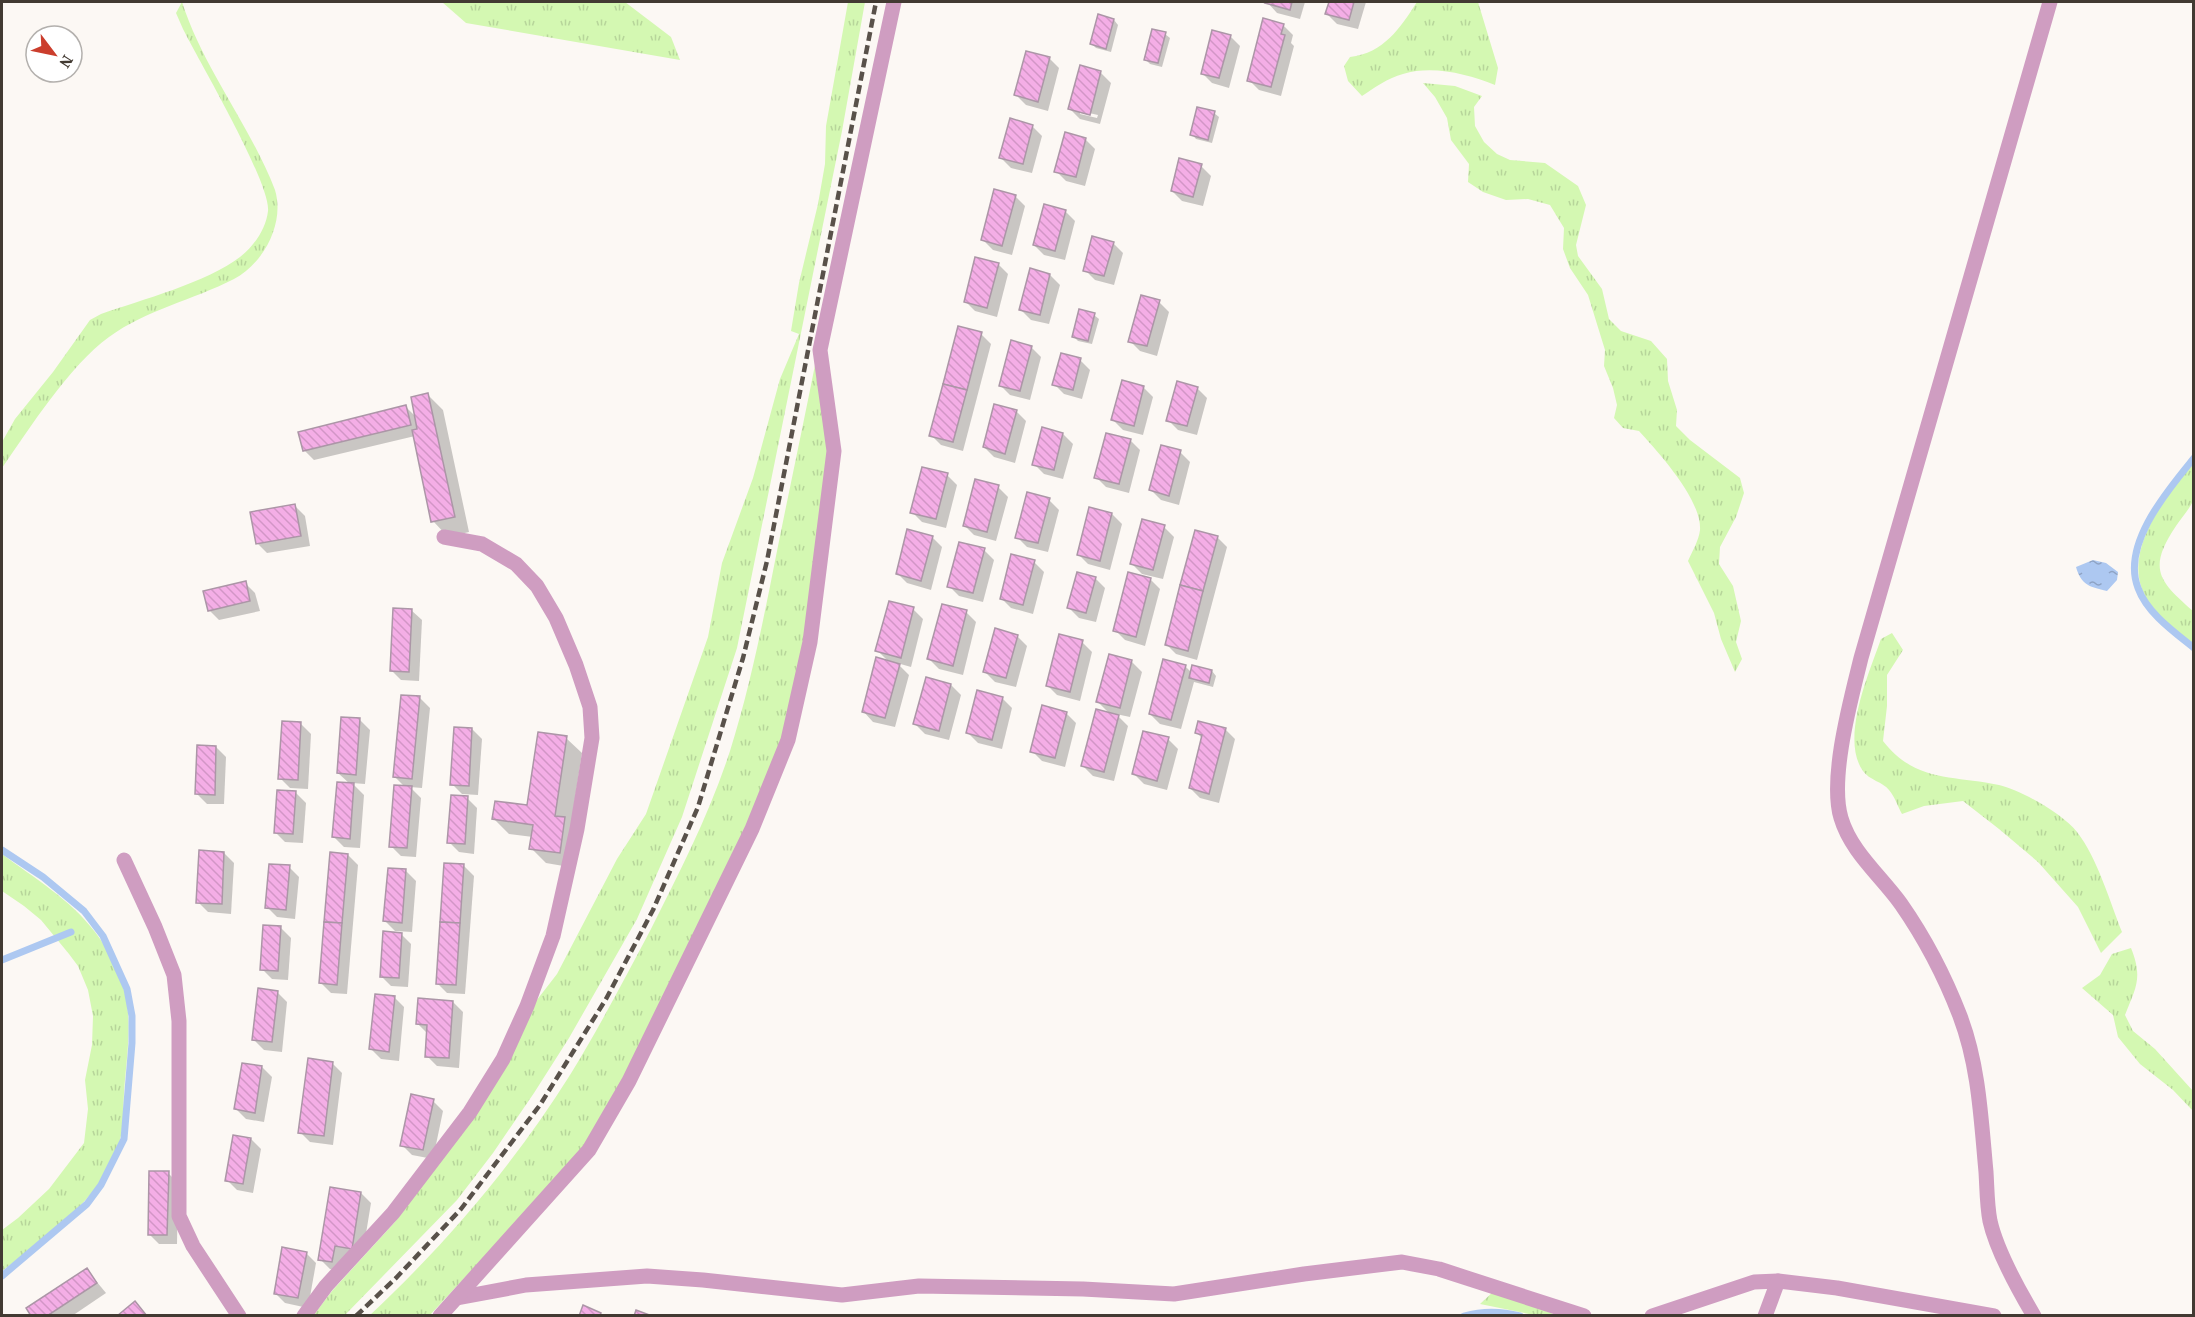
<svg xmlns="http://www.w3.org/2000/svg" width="2195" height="1317" font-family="'Source Serif 4',serif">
<defs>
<pattern id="grass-tufts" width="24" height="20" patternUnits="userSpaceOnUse" patternTransform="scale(1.5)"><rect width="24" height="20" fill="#d4f8b2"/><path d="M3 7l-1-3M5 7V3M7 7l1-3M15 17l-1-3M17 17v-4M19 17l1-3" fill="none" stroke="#b7d59a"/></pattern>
<pattern id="water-ripples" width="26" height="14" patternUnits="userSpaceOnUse" patternTransform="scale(1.5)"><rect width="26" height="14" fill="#adc8f1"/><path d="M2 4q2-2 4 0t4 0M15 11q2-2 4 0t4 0" fill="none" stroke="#8ea3c4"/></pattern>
<pattern id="building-back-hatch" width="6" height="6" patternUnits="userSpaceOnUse" patternTransform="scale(1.5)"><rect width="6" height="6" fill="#f4aee6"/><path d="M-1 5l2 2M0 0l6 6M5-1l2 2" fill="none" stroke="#d296c6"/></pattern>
</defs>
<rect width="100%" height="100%" fill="#fcf8f4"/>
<!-- grass -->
<g fill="url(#grass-tufts)">
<path d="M182,2C203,68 250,125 275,190C285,223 264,263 234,279C193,300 146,310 109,337C69,366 30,428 2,468V442L15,419L53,372L90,320L101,314C141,300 208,282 240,257C254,246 266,229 268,211C271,183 199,61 183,29L176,13Z"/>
<polygon points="442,2 625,2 671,37 680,60 466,23"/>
<polygon points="848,2 865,2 842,131 737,648 682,817 637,919 569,1038 534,1093 493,1153 457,1200 345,1315 313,1316 332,1291 394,1223 427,1179 533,1005 557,974 617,859 646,814 708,637 722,563 753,478 780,379 799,334 791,331 799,283 818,204 825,164 826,126"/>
<path d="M1417,2H1478L1498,68L1495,85C1467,74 1433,65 1403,74C1388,78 1374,88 1362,96L1348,81L1344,66L1350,57C1384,53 1400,28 1417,2Z"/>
<path d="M1423,83L1455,86L1482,96L1474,107L1475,126L1484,142L1497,154L1510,160L1545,163L1578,186L1586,205L1576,245L1578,256L1602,289L1609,319L1621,331L1651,341L1667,359L1668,381L1677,410L1676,426L1690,440L1740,478L1744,493L1736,517L1720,547L1719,564L1733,586L1741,621L1736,642L1742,659L1735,672L1721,639L1714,613L1688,561C1692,552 1699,540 1700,530C1702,500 1659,453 1639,431L1623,428L1614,418L1617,405L1613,388L1604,366L1605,350L1588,295L1570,268L1563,249L1564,228L1550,205L1528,199L1506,200L1483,192L1468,182L1469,164L1451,140L1447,118L1435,97Z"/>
<path d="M816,360L830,451L805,643L782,740L747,830L625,1079L585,1148L430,1315L369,1316C446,1244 514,1164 570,1075C599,1028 625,978 651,929C680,871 710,813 730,751C750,687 763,622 776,556C789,491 803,426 816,360Z"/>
<path d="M2193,461C2194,471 2195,495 2192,503C2188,511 2181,518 2176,526C2147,569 2159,581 2193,611V645C2177,631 2155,616 2145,596C2121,550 2167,496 2193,461Z"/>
<path d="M1892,633L1903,650L1887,675V706L1883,741C1916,783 1953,775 1999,785C2021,790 2063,814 2077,832C2097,857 2110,902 2122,932L2101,953L2078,907L2038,862L1999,829L1963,801L1924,806L1902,814C1898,807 1895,797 1889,790C1883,782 1869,780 1863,771C1840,739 1869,673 1881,639Z"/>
<path d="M2,854C34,878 70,899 95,932C109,950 121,975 126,998C132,1028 126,1062 124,1093C123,1110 124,1131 118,1147C114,1159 106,1173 99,1183C79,1213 31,1249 2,1271V1230L18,1218L49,1189L84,1143L88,1109L85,1080L92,1045L93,1016L88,990L78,966L69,954L41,920L24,906L2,891Z"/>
<path d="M2131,948C2143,978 2136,987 2125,1015L2133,1031L2155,1049L2193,1091V1111L2173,1090L2140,1064L2118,1037L2113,1015L2082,988L2100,975L2112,954Z"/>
<polygon points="1494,1291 1556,1315 1534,1315 1480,1304"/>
</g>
<!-- water -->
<path fill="url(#water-ripples)" d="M2093,560L2106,563L2118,572L2117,580L2107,591C2090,587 2081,585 2076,567Z"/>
<!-- shadow -->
<g fill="#0003" fill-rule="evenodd">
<polygon points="1267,2 1305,2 1300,19 1277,13"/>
<polygon points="1330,2 1366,2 1358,29 1337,24 1327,14"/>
<polygon points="1114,20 1118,25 1111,52 1096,48 1092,44"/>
<polygon points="1283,25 1293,35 1291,43 1294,46 1281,96 1259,90 1249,80"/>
<polygon points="1165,34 1170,38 1162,67 1150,64 1145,59"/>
<polygon points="1230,36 1240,46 1229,88 1212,83 1202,73"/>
<polygon points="1049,58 1059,68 1048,111 1026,105 1016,95"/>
<path d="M1081,67L1101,73L1111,83L1100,124L1080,119L1070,109ZM1080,111L1098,115L1097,118L1080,114Z"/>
<polygon points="1214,113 1219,117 1212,143 1196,139 1192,134"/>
<polygon points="1032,126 1042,136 1032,173 1011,168 1001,158"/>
<polygon points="1085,139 1095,149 1085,186 1066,181 1056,171"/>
<polygon points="1201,166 1211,176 1203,206 1182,201 1172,191"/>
<polygon points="1015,196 1025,206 1012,255 993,250 983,240"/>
<polygon points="1065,211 1075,221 1065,260 1044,255 1034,245"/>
<polygon points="1113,243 1123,253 1114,285 1095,280 1085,270"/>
<polygon points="998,264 1008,274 997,317 975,311 965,301"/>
<polygon points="1050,275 1060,285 1049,324 1031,320 1021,310"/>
<polygon points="1159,302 1169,312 1157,356 1140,351 1130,341"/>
<polygon points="1094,315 1099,319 1092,344 1078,341 1073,336"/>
<polygon points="981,334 991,344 963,451 941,445 931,435"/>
<polygon points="1031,347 1041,357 1030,400 1010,395 1000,385"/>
<polygon points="1080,360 1090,370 1082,399 1064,394 1054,384"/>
<polygon points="1143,387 1153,397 1143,435 1123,430 1113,420"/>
<polygon points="1197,388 1207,398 1197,435 1178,430 1168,420"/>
<polygon points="428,395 443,410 469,532 448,537 433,521 415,436 314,460 304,450 406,407 417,418"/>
<polygon points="1016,411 1026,421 1015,463 994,457 984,447"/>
<polygon points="1063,434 1073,444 1063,479 1044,474 1034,464"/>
<polygon points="1130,440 1140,450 1129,493 1106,487 1096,477"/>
<polygon points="1180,452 1190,462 1179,505 1161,500 1151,490"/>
<polygon points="947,475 957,485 946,528 922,522 912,512"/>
<polygon points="998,487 1008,497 996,541 974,535 964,525"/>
<polygon points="1049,500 1059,510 1048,552 1027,547 1017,537"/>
<polygon points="295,506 305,516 310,546 267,553 257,543"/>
<polygon points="1112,514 1122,524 1110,570 1088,564 1078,554"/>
<polygon points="1164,527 1174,537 1163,579 1142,574 1132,564"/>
<polygon points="932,537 942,547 931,590 907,583 897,573"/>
<polygon points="1217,537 1227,547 1197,660 1176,654 1166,644"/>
<polygon points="984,550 994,560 983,602 959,596 949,586"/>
<polygon points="1034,562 1044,572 1033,614 1011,608 1001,598"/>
<polygon points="1095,578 1105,588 1096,622 1079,618 1069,608"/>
<polygon points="1150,579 1160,589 1145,646 1125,640 1115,630"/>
<polygon points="245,583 255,593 260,611 219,620 209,610"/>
<polygon points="913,609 923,619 911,667 897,663 909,675 895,727 873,722 863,711 889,662 877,650"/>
<polygon points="411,610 422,620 419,681 401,680 391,670"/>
<polygon points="966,612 976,622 963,675 939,669 929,659"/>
<polygon points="1017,636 1027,646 1016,687 995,682 985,672"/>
<polygon points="1082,642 1092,652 1080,701 1057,695 1047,685"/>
<polygon points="1132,662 1142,672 1130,717 1116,714 1128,726 1114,781 1093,776 1083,766 1110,714 1098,702"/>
<polygon points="1185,666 1192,673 1212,671 1216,676 1213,687 1194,682 1181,729 1160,724 1150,714"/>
<polygon points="951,685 961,695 949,740 925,734 915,724"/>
<polygon points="420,698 430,708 422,788 410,787 421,798 416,857 401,856 391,846 405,787 394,776"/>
<polygon points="1002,698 1012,708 1002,749 978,743 968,733"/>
<polygon points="1066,713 1076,723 1065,767 1042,761 1032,751"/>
<polygon points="360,720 370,730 365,784 352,783 364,795 360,848 344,847 334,837 350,784 338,773"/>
<polygon points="301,724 311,734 308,789 290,788 280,778"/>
<polygon points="472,729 482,739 478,795 462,794 452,784"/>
<polygon points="1225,729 1235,739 1219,803 1200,798 1190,788 1203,739 1197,733"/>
<polygon points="566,738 582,753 571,825 575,868 546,863 531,848 533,837 509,834 494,819 528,807"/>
<polygon points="1168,739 1178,749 1167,790 1144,784 1134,774"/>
<polygon points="216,747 226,757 224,804 207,804 197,794"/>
<polygon points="296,793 306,803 303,843 285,842 275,832"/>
<polygon points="467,798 477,808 474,854 459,852 449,842"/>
<polygon points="224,853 234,863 231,914 208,912 198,902"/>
<polygon points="348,855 358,865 347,994 331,993 321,983"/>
<polygon points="464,866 474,876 465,994 447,993 437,983"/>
<polygon points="289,867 299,877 295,919 277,917 267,907"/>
<polygon points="406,871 416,881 412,932 395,931 385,921"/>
<polygon points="281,928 291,938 288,980 272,979 262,969"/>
<polygon points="401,934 411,944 408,987 391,986 381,976"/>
<polygon points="277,992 287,1002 282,1052 264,1050 254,1040"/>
<polygon points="394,997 404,1007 399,1061 381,1059 371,1049"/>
<polygon points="453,1002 463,1012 459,1068 437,1066 427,1056 428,1034 418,1024"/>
<polygon points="332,1063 342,1073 333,1145 310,1142 300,1132"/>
<polygon points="262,1067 272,1077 264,1122 246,1119 236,1109"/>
<polygon points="433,1101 443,1111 433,1159 412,1155 402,1145"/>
<polygon points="251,1139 261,1149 253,1193 237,1190 227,1180"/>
<polygon points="168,1173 178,1183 177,1244 159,1244 149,1234"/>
<polygon points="361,1193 371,1203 362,1258 345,1256 342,1271 330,1269 320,1259"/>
<polygon points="306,1253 316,1263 308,1308 285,1303 275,1293"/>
<polygon points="87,1270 106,1293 72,1316 33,1316"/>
</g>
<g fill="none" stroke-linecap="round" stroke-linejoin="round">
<!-- stream -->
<g stroke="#adc8f1" stroke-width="7">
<path d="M2194,458C2168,490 2121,544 2138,588C2147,613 2174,632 2194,648"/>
<polyline points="2,850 43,877 84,911 103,936 127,989 132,1016 132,1043 124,1139 101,1185 87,1204 2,1276"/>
<polyline points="2,960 71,932"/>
<path d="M1464,1316C1482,1311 1501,1311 1520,1316"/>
</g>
</g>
<!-- building -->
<g fill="url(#building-back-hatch)" stroke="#ac96a7" stroke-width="1.5">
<polygon points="1266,2 1292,2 1290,10 1265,3"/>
<polygon points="1329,2 1354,2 1349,20 1325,14"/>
<polygon points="1098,14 1114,19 1106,49 1090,44"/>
<polygon points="1263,18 1284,24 1281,34 1285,35 1271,87 1247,81"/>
<polygon points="1152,29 1166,32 1158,63 1144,60"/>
<polygon points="1212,30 1231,35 1219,78 1201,74"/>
<polygon points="1026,51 1050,57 1038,102 1014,95"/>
<polygon points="1080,65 1101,71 1090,115 1068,109"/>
<polygon points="1197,107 1215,111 1208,140 1190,135"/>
<polygon points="1010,118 1033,125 1023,164 999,158"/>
<polygon points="1065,132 1086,138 1076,177 1054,172"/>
<polygon points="1179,158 1202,164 1193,197 1171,191"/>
<polygon points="994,189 1016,195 1002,246 981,240"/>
<polygon points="1044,204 1066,210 1055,251 1033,245"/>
<polygon points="1092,236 1114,242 1104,276 1083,271"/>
<polygon points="975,257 999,263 987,308 964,302"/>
<polygon points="1030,268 1050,274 1040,315 1019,310"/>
<polygon points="1141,295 1160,300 1147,346 1128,342"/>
<polygon points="1079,309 1095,313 1088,341 1072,337"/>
<polygon points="958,326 982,332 967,390 943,384"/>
<polygon points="1011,340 1032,346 1020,391 999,386"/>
<polygon points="1061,353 1081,358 1073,390 1052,385"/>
<polygon points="1122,380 1144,386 1134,426 1111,420"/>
<polygon points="1177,381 1198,387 1187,426 1166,421"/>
<polygon points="943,384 967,390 953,442 929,436"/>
<polygon points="428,393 455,517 431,522 412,430 417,429 411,397"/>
<polygon points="994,404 1017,410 1005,454 983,447"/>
<polygon points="406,405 411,425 303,451 298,432"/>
<polygon points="1042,427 1063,433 1054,470 1032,465"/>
<polygon points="1106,433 1131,439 1119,484 1094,478"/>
<polygon points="1161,445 1181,450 1169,496 1149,490"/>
<polygon points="922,467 948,473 936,519 910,513"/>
<polygon points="975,479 999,485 987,532 963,526"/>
<polygon points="1027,492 1050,498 1038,543 1015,538"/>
<polygon points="295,504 301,536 256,544 250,512"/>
<polygon points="1089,507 1112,513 1100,561 1077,555"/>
<polygon points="1142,519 1165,525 1153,570 1130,564"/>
<polygon points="907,529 933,536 921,581 896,574"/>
<polygon points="1195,530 1218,536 1203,591 1180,585"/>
<polygon points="959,542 985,548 973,593 947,587"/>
<polygon points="1011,554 1035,560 1023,605 1000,599"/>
<polygon points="1077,572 1096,577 1086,613 1067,608"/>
<polygon points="1128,572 1151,578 1136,637 1113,631"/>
<polygon points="246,581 250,601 208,611 203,591"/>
<polygon points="1180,585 1203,591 1188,651 1165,645"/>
<polygon points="889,601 914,607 901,658 875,651"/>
<polygon points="942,604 967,610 953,666 927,659"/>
<polygon points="393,608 412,609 409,672 390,671"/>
<polygon points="995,628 1018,635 1006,678 983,672"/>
<polygon points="1059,634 1083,640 1070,692 1046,686"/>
<polygon points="1109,654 1132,660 1120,708 1096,702"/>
<polygon points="876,657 900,664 885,718 862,712"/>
<polygon points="1163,659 1186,665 1171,720 1149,714"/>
<polygon points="1192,665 1212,670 1209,683 1189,678"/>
<polygon points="926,677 951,684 939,731 913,724"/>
<polygon points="977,690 1003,697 992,740 966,733"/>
<polygon points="401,695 420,696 412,779 393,777"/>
<polygon points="1042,705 1067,712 1055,758 1030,752"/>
<polygon points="1096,709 1119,715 1104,772 1081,766"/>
<polygon points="341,717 360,718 356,775 337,773"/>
<polygon points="282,721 301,722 298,780 278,779"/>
<polygon points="1198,721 1226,728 1209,794 1189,788 1202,735 1195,733"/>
<polygon points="454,727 472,728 469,786 450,785"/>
<polygon points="1143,731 1169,737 1157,781 1132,774"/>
<polygon points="538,732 567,736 555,816 565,817 560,853 529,849 533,825 492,819 495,801 527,805"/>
<polygon points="197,745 216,746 215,795 195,794"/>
<polygon points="337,782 354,783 350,839 332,837"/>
<polygon points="394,785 412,786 407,848 389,847"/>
<polygon points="277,790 296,791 293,834 274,833"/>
<polygon points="451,795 468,796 465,844 447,843"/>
<polygon points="199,850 224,852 222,904 196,903"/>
<polygon points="330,852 348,854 342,923 324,922"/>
<polygon points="444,863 464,864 460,923 440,922"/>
<polygon points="269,864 290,865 286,910 265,908"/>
<polygon points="388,868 406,869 402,923 383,921"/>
<polygon points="324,922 342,923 337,985 319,983"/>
<polygon points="440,922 460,923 456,985 436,984"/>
<polygon points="263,925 281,926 278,971 260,970"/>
<polygon points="383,931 402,933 399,978 380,977"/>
<polygon points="258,988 278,991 272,1042 252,1040"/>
<polygon points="375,994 395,996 389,1052 369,1049"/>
<polygon points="418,998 453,1001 449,1058 425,1057 427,1025 416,1024"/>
<polygon points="308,1058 333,1062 324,1136 298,1133"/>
<polygon points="242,1063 262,1066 255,1113 234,1109"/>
<polygon points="411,1094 434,1099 423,1150 400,1146"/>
<polygon points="233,1135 251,1138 243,1184 225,1181"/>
<polygon points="149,1171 169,1171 167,1235 148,1235"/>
<polygon points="330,1187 361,1192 352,1249 335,1246 332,1262 318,1260"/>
<polygon points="282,1247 307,1252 298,1298 274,1294"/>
<polygon points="87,1268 97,1283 47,1316 31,1316 26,1308"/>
<polygon points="135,1301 147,1316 117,1316"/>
<polygon points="583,1305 601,1313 600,1316 579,1316"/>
<polygon points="636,1310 652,1316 634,1316"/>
</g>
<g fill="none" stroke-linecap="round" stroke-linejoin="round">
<!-- street -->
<g stroke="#cf9dc1" stroke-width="15">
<polyline points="124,860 155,927 174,975 179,1021 179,1216 193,1246 239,1316"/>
<polyline points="457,1298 526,1285 647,1276 703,1280 842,1295 919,1286 1083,1289 1174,1294 1304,1274 1402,1262 1439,1269 1584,1316"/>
<polyline points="304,1316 326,1286 393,1213 470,1112 503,1059 527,1006 553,936 577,829 592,738 590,707 576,665 556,618 537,586 516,564 482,544 444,537"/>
<polyline points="440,1316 589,1150 629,1081 752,829 788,740 810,642 834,451 820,350 894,2"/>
<polyline points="1652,1316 1754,1282 1778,1281 1837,1288 1994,1316"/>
<polyline points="1765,1316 1778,1281"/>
<path d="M2034,1316C2018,1289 1997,1252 1990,1221C1987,1206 1987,1188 1986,1172C1981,1119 1979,1066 1960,1016C1945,977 1924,937 1901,904C1881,876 1851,852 1841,818C1829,778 1851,699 1861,658L2050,2"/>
</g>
<!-- rail -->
<polyline stroke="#59514a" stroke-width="4.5" stroke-dasharray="9 4.5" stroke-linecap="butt" points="356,1316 396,1278 461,1209 540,1105 606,999 653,910 698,807 743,658 767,561 876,2"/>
</g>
<!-- border -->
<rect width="2195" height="1317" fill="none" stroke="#423a32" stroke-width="6"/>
<!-- north arrow -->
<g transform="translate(54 54) rotate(122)"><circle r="28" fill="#ffffff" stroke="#b3b0ad" stroke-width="1.5"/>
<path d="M0-4.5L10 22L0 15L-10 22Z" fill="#cb3e2d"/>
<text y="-9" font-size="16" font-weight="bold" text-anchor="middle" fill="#423a32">N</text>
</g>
</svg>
